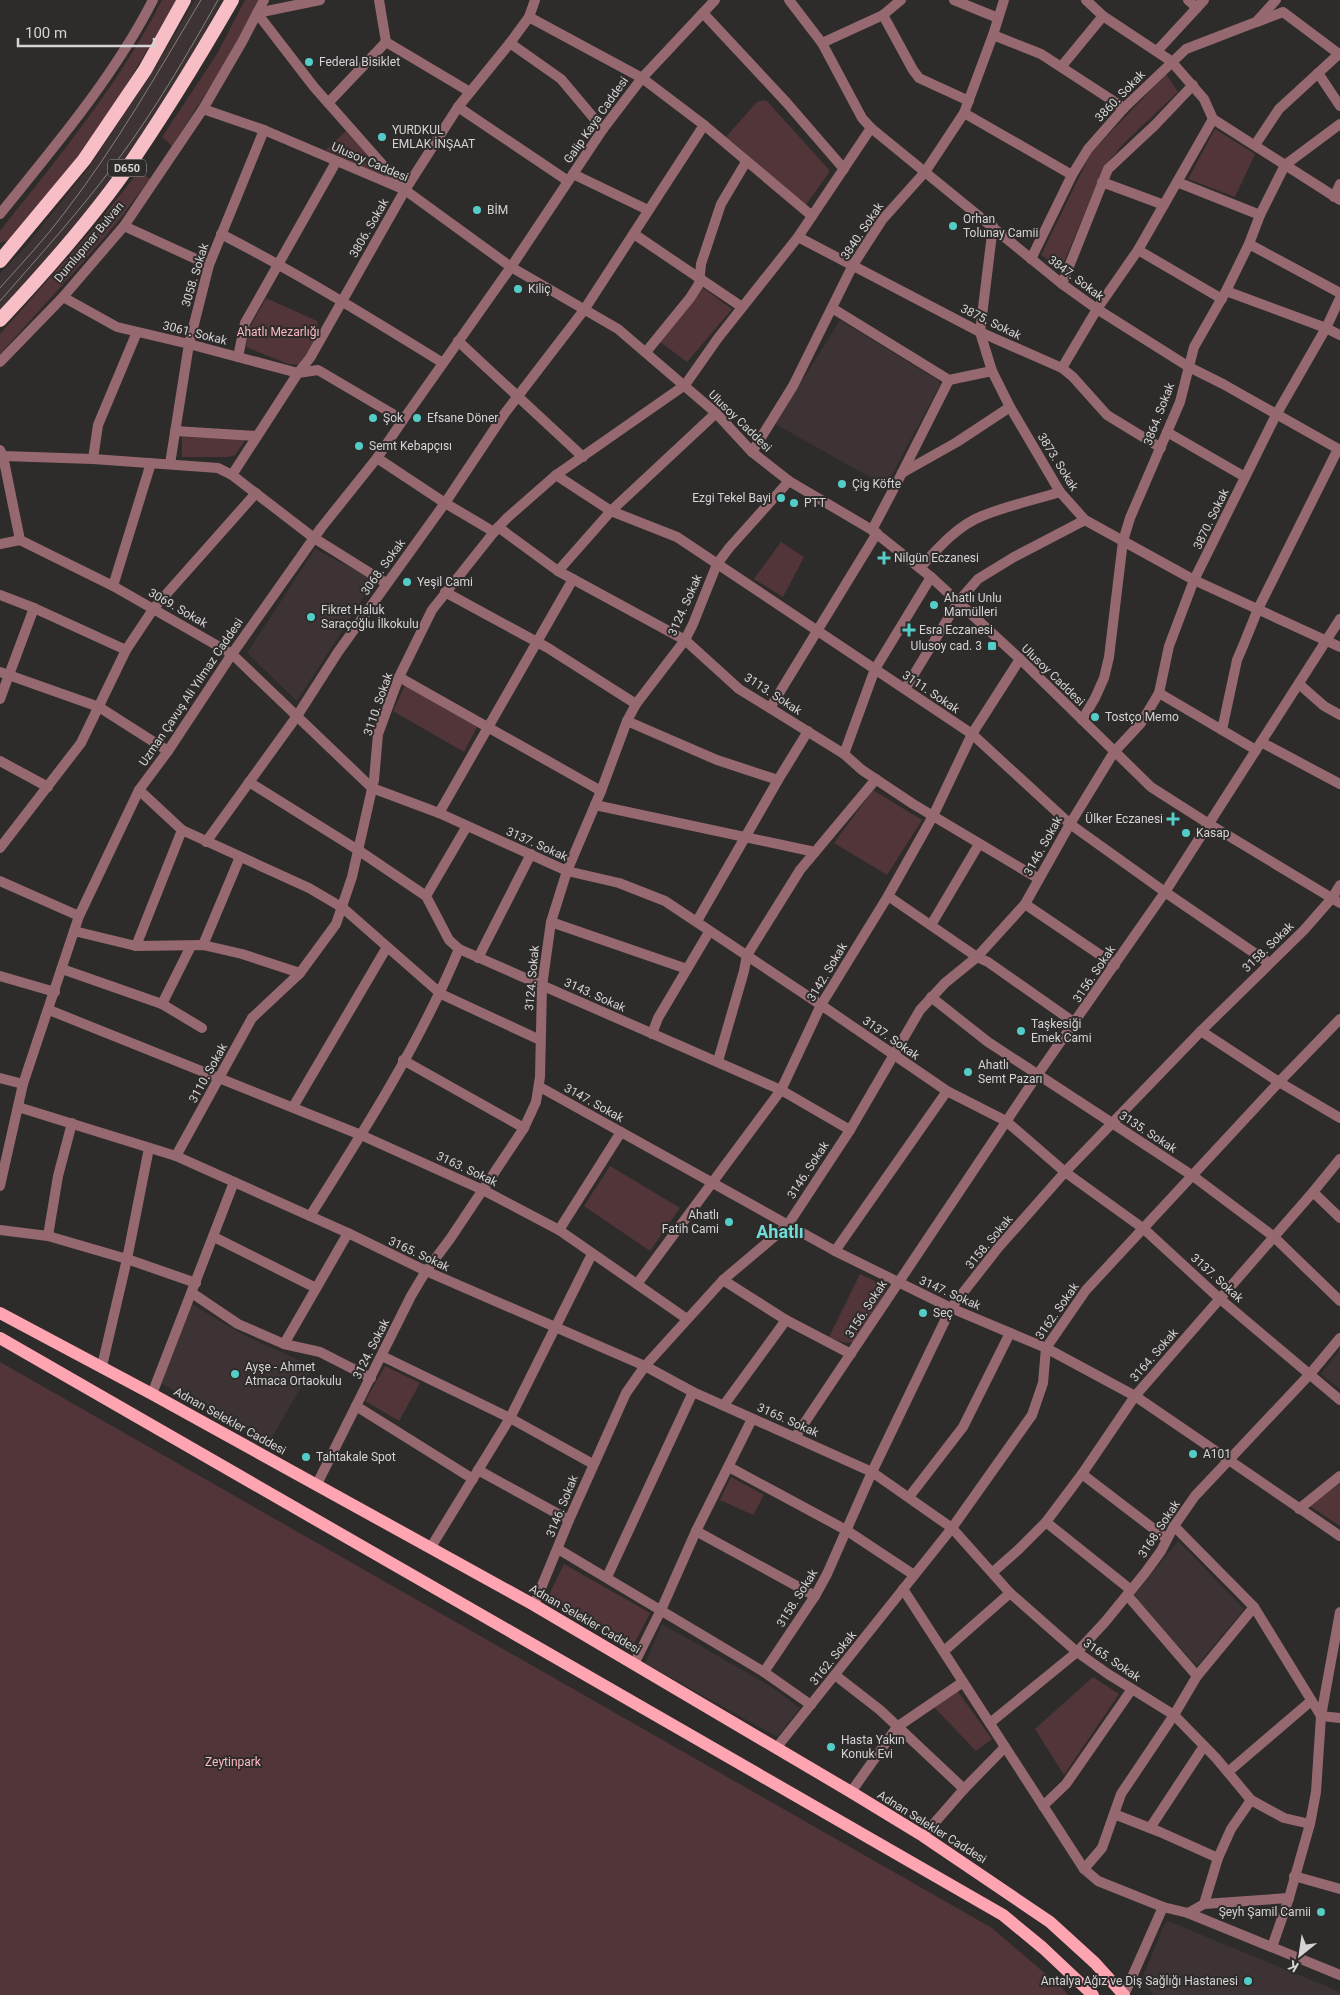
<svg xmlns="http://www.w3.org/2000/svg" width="1340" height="1995" font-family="Roboto,sans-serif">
<rect width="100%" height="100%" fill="#2e2b2b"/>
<!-- built -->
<g fill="#3d3334">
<polygon points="195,0 222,0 200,41 158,110 117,169 90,207 41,268 0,312 0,274 27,245 89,167 155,68"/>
<polygon points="840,320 939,381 940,385 886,486 775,424"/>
<polygon points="315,549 375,580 297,701 247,653"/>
<polygon points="190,1303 240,1333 313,1367 268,1444 159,1382"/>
<polygon points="1340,1350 1340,1389 1321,1374"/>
<polygon points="1178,1541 1244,1609 1197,1666 1133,1597"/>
<polygon points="662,1624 770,1686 800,1708 777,1737 645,1663"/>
<polygon points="1168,1921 1340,1992 1340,1995 1154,1995 1141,1981 1165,1923"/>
</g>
<!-- green -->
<g fill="#513539">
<path d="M162,0H176C146,53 115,106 79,156C58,184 33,211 11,239L0,243V231C58,158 120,83 162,0Z"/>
<polygon points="245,0 260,0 217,76 172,146 162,137 217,54"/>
<polygon points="1166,74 1178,92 1123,144 1105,166 1061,269 1041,255 1091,153"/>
<polygon points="763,100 767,101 830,171 806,205 726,137 757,102"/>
<polygon points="1215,129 1255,154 1235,197 1188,179"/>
<polygon points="346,131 388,176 386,178 326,150"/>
<polygon points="139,171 150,179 119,220 84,261 0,354 0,334 93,229"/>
<polygon points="703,288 732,309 687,362 659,341"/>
<path d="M266,298L317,321C320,337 309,353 300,365L288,364L246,347L249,329Z"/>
<polygon points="182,437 246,439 235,455 229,457 182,457"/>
<polygon points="781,542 804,557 783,597 754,579"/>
<polygon points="405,685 477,727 464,752 393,711"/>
<polygon points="873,790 922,820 887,875 834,843"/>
<polygon points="610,1166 680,1208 650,1251 584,1206"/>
<path d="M860,1274L888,1287L858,1338C849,1347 840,1341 829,1337Z"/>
<polygon points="0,1362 992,1928 1063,1989 1068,1995 0,1995"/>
<polygon points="385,1366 420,1383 399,1421 365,1401"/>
<polygon points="731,1477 764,1495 753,1515 720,1500"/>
<polygon points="1340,1483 1340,1526 1310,1506"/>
<polygon points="564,1564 650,1613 632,1648 548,1597"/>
<polygon points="1093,1677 1119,1694 1064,1775 1035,1729"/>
<polygon points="956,1689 992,1739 976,1751 933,1706"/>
</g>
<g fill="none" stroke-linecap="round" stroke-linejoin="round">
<!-- minor -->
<g stroke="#95696f" stroke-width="10">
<polyline points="320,0 257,13 314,87 405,190"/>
<polyline points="379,0 386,42 470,92"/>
<polyline points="954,0 998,18"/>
<polyline points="1086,0 1103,16 1171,61 1204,99 1213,119 1340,200"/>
<polyline points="1188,0 1197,8"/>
<polyline points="703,13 786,102 844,169"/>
<polyline points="883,15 913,70 919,78 969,101"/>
<polyline points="529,17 642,78 704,125 812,216"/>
<polyline points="1257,22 1283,12 1339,54"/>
<polyline points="993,35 1041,54 1124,108"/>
<polyline points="510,43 561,79 603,129"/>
<polyline points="822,43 883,15 901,0"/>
<polyline points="1157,51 1204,0"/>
<polyline points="1061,67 1103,16"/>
<polyline points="1318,73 1340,106"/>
<polyline points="328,103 386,42"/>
<polyline points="458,107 568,181"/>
<polyline points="964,113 1072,175"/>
<polyline points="1255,145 1279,109 1340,53"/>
<polyline points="573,174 648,210"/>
<polyline points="1102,182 1164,205"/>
<polyline points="1177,182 1260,215"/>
<polyline points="1334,197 1340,184"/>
<polyline points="124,226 209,265"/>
<polyline points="993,226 980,332 992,371 1010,407 1060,492 1085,520 1123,541 1194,580 1340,647"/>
<path d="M221,234C297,273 370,318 443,363"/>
<polyline points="634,234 742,307"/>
<polyline points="798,237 980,332 1062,368 1073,377 1107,415 1161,448"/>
<polyline points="1249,244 1340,293"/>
<polyline points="1138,250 1222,299"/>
<polyline points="1031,259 1072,175 1088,149 1124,108 1186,49 1256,22 1276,0"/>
<polyline points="1062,284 1108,169 1155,125 1193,85"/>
<polyline points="1226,291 1326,328 1340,335"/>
<polyline points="63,297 117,327 189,344 298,373 318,370 403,420"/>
<polyline points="832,308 949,380 992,371"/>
<polyline points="458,341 583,457"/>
<polyline points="646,352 690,298 699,284 701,264 721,204 746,162"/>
<polyline points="238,357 245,323 336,162"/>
<polyline points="1062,368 1097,309 1138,250 1213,119"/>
<polyline points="175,431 257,436"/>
<polyline points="1167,432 1245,477"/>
<polyline points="0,450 3,456 20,540 113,586 232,654 372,788 439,813 567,871 619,883 665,901 821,1005 947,1091 1006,1121 1065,1172 1144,1229 1219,1298 1340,1400"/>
<polyline points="752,452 793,386 853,265 882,220 925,172 964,113 993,35 1004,0"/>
<polyline points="3,456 93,459 218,468 232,475 314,538 386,583"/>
<polyline points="377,458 445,503 494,532"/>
<polyline points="93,459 98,425 137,332"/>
<polyline points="170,464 189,344 209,265 264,130"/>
<polyline points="902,473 949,380"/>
<polyline points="232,475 298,373 310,358 405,190 458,107 510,43 529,17 535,0"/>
<polyline points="556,475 611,511 677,537 972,734 1070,824 1165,892 1269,963"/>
<polyline points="498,527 558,571 685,640 739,689 844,754 862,770 913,804 1039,879"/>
<polyline points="872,530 902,473 957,442 1010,407"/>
<polyline points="0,544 20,540"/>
<path d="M920,568C938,548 957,526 982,516C1007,506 1034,500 1060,492"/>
<polyline points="558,571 611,511 716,413"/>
<polyline points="113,586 151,463"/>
<polyline points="445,592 548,648 636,704"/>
<polyline points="0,595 34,608 126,650"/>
<polyline points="0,672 99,707 168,751"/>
<polyline points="399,677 601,791"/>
<polyline points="1299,684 1324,706 1340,715"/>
<polyline points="905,689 958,602 978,579 1014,557 1085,520"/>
<polyline points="1159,693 1256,750"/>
<polyline points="0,699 34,608"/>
<polyline points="770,708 877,533"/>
<polyline points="1082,720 1095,698 1104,678 1109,657 1123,541 1130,518 1180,402 1194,347 1226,291 1249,244 1260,215 1285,165 1340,124"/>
<polyline points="627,721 717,760 778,780"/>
<polyline points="1222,730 1237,660 1243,646 1258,609 1338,449"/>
<polyline points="1261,742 1340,784"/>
<polyline points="844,754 875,669 931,577"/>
<polyline points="0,761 48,787"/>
<polyline points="249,782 358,850 426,896 449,940 459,949 781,1090 850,1130"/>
<polyline points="139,790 182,830 309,888 343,908 441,994 540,1040"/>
<polyline points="595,805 815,852"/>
<polyline points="439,813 573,579"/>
<polyline points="206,842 297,716 338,652 445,503 505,413 584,310 704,125"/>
<polyline points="0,848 81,743 126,650 154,608 256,493"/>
<polyline points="0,881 79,916"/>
<polyline points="426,896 467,826"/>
<polyline points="888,896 977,957 988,962 1075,1023"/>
<polyline points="1025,904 1115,965"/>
<polyline points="697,921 778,780 808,731"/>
<polyline points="551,922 687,969"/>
<polyline points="931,925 979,844"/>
<polyline points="74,931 136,946 203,945 242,954 300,973"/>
<polyline points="203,945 240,857"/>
<polyline points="136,946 182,830"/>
<polyline points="478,958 531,854"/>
<polyline points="62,969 162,1004 202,1028"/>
<polyline points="0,976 55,992"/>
<polyline points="931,997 988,1042 1193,1176 1273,1236 1340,1301"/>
<polyline points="162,1004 191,946"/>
<polyline points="49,1010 361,1135 483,1190 559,1230 687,1319"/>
<polyline points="1201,1031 1279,1082 1340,1118"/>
<polyline points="652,1034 658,1018 709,932"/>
<polyline points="403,1060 524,1128"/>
<polyline points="718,1061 744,971 747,955 800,870 876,779"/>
<polyline points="0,1078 23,1084"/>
<polyline points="540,1087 835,1251 951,1308 1046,1348 1135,1396 1340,1536"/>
<polyline points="18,1107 176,1156 348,1233 426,1271 645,1366 693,1392 872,1472 952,1528 1010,1593 1077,1652 1108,1674 1174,1715 1216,1758 1251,1800 1284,1818 1310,1824"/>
<polyline points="293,1107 387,947"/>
<polyline points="176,1156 252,1018 300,973 336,924 352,877 374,780 378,734 399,677 432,610 494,532 507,518 556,475 685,385 718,338 798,237 871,128"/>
<polyline points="1313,1192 1340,1218"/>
<path d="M310,1216C364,1131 420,1043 459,949"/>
<polyline points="0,1230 48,1236 127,1259 196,1283"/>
<polyline points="559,1230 621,1132"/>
<polyline points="48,1236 58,1176 72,1123"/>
<polyline points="214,1237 316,1288"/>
<polyline points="835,1251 947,1091"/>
<polyline points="723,1280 786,1320 851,1354"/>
<polyline points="637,1284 781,1090 821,1005 888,896 933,816 972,734 1020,659"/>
<polyline points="192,1293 238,1324 284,1344 320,1352 371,1378"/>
<polyline points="284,1344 348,1233"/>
<polyline points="382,1356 510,1418 593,1464"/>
<polyline points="102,1366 127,1259 149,1148"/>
<polyline points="152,1394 234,1182"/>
<polyline points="724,1405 786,1320"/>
<polyline points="356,1406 473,1479"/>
<polyline points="795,1437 1038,1074 1165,892 1340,619"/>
<polyline points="729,1467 846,1530 914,1575"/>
<polyline points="478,1470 569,1520"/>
<polyline points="1082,1474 1167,1539"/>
<polyline points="317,1484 411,1296 426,1271 450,1239 524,1128 536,1102 540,1077 542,986 551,922 567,871 601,791 627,721 636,704 685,640 693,624 717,564 729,548 789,481"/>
<polyline points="909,1497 963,1427 1010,1333"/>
<polyline points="1299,1509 1340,1476"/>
<polyline points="1046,1522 1131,1590"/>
<polyline points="1174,1526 1254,1607 1321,1716 1340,1718"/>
<polyline points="696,1531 815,1596"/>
<polyline points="431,1547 510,1418 592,1254"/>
<polyline points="558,1549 764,1672 811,1705"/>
<polyline points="993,1572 1018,1550 1046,1522 1082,1474 1135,1396 1313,1192 1340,1159"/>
<polyline points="607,1577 693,1392"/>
<polyline points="903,1589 1084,1869 1098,1881 1163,1907 1188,1913 1204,1904 1289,1898"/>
<polyline points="1127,1595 1197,1676"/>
<polyline points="534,1605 569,1520 626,1393 645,1366 723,1280 787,1226 850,1130 920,1010 945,983 977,957 1025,904 1070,824 1114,752 1141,723 1159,693 1169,646 1194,580 1276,415 1326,328 1340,298"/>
<polyline points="944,1651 1010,1593"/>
<polyline points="634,1664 661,1610 696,1531 752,1419"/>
<polyline points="764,1672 815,1596 827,1574 872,1472 951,1308 998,1248 1065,1172 1201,1031 1304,930 1332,898 1340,885"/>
<polyline points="835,1675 880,1710 964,1789"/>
<polyline points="990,1723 1077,1652 1105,1622 1145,1573 1161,1551 1174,1526 1195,1496 1310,1374 1340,1338"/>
<polyline points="777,1747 952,1528 1032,1415 1043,1383 1046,1348 1086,1290 1279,1082 1340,1019"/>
<polyline points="1228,1772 1311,1701"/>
<polyline points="851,1792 897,1727 963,1682"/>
<polyline points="1043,1806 1066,1784 1132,1689"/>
<polyline points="1114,1814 1160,1832 1218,1858"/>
<polyline points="1150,1828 1204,1746"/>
<polyline points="923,1836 964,1789 1005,1747"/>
<polyline points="1084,1869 1102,1848 1121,1794 1174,1715 1197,1676 1254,1607"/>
<polyline points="1294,1876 1340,1889"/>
<polyline points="1204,1904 1218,1858 1231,1829 1251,1800"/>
<polyline points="1188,1913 1340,1975"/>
<polyline points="1272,1947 1289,1898 1310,1824 1316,1792 1321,1716 1340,1612"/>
<polyline points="1124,1995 1163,1907"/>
</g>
<!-- tertiary -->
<g stroke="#95696f" stroke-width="10">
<polyline points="789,0 822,43 862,118 871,128 1062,284 1097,309 1189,367 1223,384 1340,450"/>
<polyline points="203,109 264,130 405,190 511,267 618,329 716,413 752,452 789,481 872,530 931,577 1020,659 1151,787 1209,824 1340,903"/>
<path d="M0,214C55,146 113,78 153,0"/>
<polyline points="0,362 63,297 124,226 203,109 242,42 264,0"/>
<polyline points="0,1186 23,1084 79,916 139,790 168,751 232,654 321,528 377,458 403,420 511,267 603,129 642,78 715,0"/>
</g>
<!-- primary -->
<g stroke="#ffa4b1" stroke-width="12">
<polyline points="0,1313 152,1394 534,1605 851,1792 923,1836 1050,1922 1095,1963 1124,1995"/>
<polyline points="0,1338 1003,1915 1043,1948 1093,1995"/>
</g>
<!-- trunk -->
<g stroke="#f8bec6" stroke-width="14">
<polyline points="0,261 84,160 145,70 184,0"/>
<path d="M0,320C43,274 86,226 123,174C162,118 198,59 232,0"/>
</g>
<!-- tram -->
<g stroke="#838080" stroke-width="1">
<path d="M0,288C22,263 45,239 65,212C116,146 158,72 201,0"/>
<path d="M0,301C40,255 81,210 117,161C155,110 187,55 218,0"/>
</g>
</g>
<!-- markers -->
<g fill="#54cdc7" stroke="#2e2b2b" stroke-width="2">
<circle cx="309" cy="62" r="5"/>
<circle cx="382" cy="137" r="5"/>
<circle cx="477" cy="210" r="5"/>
<circle cx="953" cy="226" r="5"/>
<circle cx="518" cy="289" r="5"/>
<circle cx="373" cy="418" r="5"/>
<circle cx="417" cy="418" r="5"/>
<circle cx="359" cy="446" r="5"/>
<circle cx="842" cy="484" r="5"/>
<circle cx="781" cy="498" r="5"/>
<circle cx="794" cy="503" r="5"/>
<path d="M881.5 550.5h5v5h5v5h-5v5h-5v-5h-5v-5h5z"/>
<circle cx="407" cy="582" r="5"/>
<circle cx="934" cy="605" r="5"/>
<circle cx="311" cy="617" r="5"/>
<path d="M906.5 622.5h5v5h5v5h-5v5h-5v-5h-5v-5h5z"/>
<rect x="987" y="641" width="10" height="10" rx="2.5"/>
<circle cx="1095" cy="717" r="5"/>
<path d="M1170.5 811.5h5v5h5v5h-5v5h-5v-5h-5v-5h5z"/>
<circle cx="1186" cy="833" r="5"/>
<circle cx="1021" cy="1031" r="5"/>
<circle cx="968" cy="1072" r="5"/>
<circle cx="729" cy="1222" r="5"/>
<circle cx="923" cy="1313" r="5"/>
<circle cx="235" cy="1374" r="5"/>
<circle cx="1193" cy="1454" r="5"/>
<circle cx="306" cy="1457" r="5"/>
<circle cx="831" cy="1747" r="5"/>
<circle cx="1321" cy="1912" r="5"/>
<circle cx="1248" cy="1981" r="5"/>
</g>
<g text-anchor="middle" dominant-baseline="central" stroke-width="4" stroke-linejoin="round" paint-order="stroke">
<!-- shield labels -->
<rect fill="#2e2b2b" stroke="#a4a1a1" stroke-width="1" x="108" y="159.5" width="38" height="17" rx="4"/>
<g font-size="11" font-weight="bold" fill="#d6d3d4">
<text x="127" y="168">D650</text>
</g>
<!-- poi labels -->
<g font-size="12" fill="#d6d3d4" stroke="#2e2b2b" text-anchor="start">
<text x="319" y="62">Federal Bisiklet</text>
<text x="392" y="130">YURDKUL<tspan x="392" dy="14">EMLAK İNŞAAT</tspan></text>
<text x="487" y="210">BİM</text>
<text x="963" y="219">Orhan<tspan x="963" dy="14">Tolunay Camii</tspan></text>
<text x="528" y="289">Kiliç</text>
<text x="383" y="418">Şok</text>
<text x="427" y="418">Efsane Döner</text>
<text x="369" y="446">Semt Kebapçısı</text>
<text x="852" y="484">Çig Köfte</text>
<text x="771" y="498" text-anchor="end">Ezgi Tekel Bayi</text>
<text x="804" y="503">PTT</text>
<text x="894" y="558">Nilgün Eczanesi</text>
<text x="417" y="582">Yeşil Cami</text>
<text x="944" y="598">Ahatlı Unlu<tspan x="944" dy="14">Mamülleri</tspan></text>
<text x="321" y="610">Fikret Haluk<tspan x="321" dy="14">Saraçoğlu İlkokulu</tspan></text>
<text x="919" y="630">Esra Eczanesi</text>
<text x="982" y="646" text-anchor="end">Ulusoy cad. 3</text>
<text x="1105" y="717">Tostço Memo</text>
<text x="1163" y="819" text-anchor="end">Ülker Eczanesi</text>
<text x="1196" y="833">Kasap</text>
<text x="1031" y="1024">Taşkesiği<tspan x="1031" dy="14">Emek Cami</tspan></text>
<text x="978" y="1065">Ahatlı<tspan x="978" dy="14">Semt Pazarı</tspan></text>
<text x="719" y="1215" text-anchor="end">Ahatlı<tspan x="719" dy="14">Fatih Cami</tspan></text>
<text x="933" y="1313">Seç</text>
<text x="245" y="1367">Ayşe - Ahmet<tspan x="245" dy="14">Atmaca Ortaokulu</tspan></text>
<text x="1203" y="1454">A101</text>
<text x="316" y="1457">Tahtakale Spot</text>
<text x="841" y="1740">Hasta Yakın<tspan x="841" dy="14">Konuk Evi</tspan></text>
<text x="1311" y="1912" text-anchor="end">Şeyh Şamil Camii</text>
<text x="1238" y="1981" text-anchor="end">Antalya Ağız ve Diş Sağlığı Hastanesi</text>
</g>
<!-- street labels -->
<g font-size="12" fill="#d6d3d4" stroke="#2e2b2b">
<text transform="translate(1120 96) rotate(-46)">3860. Sokak</text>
<text transform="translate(596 120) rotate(-55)">Galip Kaya Caddesi</text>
<text transform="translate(370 162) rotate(23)">Ulusoy Caddesi</text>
<text transform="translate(369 228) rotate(-60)">3806. Sokak</text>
<text transform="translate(862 231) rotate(-56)">3840. Sokak</text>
<text transform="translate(89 242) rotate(-50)">Dumlupınar Bulvarı</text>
<text transform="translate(195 275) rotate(-73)">3058. Sokak</text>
<text transform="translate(1076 278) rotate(37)">3847. Sokak</text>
<text transform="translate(991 322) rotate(26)">3875. Sokak</text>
<text transform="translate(195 333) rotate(14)">3061. Sokak</text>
<text transform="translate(1159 414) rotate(-69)">3864. Sokak</text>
<text transform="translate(740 421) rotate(44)">Ulusoy Caddesi</text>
<text transform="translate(1058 462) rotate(58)">3873. Sokak</text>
<text transform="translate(1211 519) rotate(-64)">3870. Sokak</text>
<text transform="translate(383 567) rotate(-54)">3068. Sokak</text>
<text transform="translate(685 605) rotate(-66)">3124. Sokak</text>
<text transform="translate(178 608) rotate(30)">3069. Sokak</text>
<text transform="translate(1053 675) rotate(44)">Ulusoy Caddesi</text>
<text transform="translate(191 692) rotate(-56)">Uzman Çavuş Ali Yılmaz Caddesi</text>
<text transform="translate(931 692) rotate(34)">3111. Sokak</text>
<text transform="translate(773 694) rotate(33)">3113. Sokak</text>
<text transform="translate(378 704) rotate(-71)">3110. Sokak</text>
<text transform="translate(537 844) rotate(24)">3137. Sokak</text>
<text transform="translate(1043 846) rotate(-61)">3146. Sokak</text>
<text transform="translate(1268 947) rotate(-44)">3158. Sokak</text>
<text transform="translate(827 972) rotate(-59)">3142. Sokak</text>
<text transform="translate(1094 974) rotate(-56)">3156. Sokak</text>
<text transform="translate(532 978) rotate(-85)">3124. Sokak</text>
<text transform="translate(595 995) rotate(24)">3143. Sokak</text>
<text transform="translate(891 1038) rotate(35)">3137. Sokak</text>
<text transform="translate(208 1073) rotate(-61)">3110. Sokak</text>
<text transform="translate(594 1103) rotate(29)">3147. Sokak</text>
<text transform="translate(1148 1132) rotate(33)">3135. Sokak</text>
<text transform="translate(467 1169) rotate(25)">3163. Sokak</text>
<text transform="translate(808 1170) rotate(-57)">3146. Sokak</text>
<text transform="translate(989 1242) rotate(-50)">3158. Sokak</text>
<text transform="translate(419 1254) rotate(25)">3165. Sokak</text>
<text transform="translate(1217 1278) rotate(42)">3137. Sokak</text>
<text transform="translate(950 1293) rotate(24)">3147. Sokak</text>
<text transform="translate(866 1309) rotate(-57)">3156. Sokak</text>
<text transform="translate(1057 1311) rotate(-55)">3162. Sokak</text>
<text transform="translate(371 1349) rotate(-63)">3124. Sokak</text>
<text transform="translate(1154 1355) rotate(-49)">3164. Sokak</text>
<text transform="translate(788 1420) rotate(24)">3165. Sokak</text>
<text transform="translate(230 1421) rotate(29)">Adnan Selekler Caddesi</text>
<text transform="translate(562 1506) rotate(-68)">3146. Sokak</text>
<text transform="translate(1159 1529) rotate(-57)">3168. Sokak</text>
<text transform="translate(797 1598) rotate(-58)">3158. Sokak</text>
<text transform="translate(585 1619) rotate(30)">Adnan Selekler Caddesi</text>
<text transform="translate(833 1658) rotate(-51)">3162. Sokak</text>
<text transform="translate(1112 1660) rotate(34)">3165. Sokak</text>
<text transform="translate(932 1827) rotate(32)">Adnan Selekler Caddesi</text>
</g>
<!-- park labels -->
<g font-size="12" fill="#fcb9c2" stroke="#2e2b2b">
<text x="278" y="332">Ahatlı Mezarlığı</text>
<text x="233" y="1762">Zeytinpark</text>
</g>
<!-- district labels -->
<g font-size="18" font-weight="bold" fill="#71dcd6" stroke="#2e2b2b">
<text x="780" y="1231">Ahatlı</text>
</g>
</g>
<!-- north arrow -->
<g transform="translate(1300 1955) rotate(210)" stroke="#2e2b2b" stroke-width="4" paint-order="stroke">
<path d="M0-4L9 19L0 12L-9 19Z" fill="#d6d3d4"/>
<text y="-8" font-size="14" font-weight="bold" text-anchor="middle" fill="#d6d3d4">K</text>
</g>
<!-- scale -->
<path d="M18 38v8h136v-8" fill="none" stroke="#d6d3d4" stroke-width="2.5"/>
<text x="25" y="38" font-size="15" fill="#d6d3d4" stroke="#2e2b2b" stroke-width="4" paint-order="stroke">100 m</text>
</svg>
